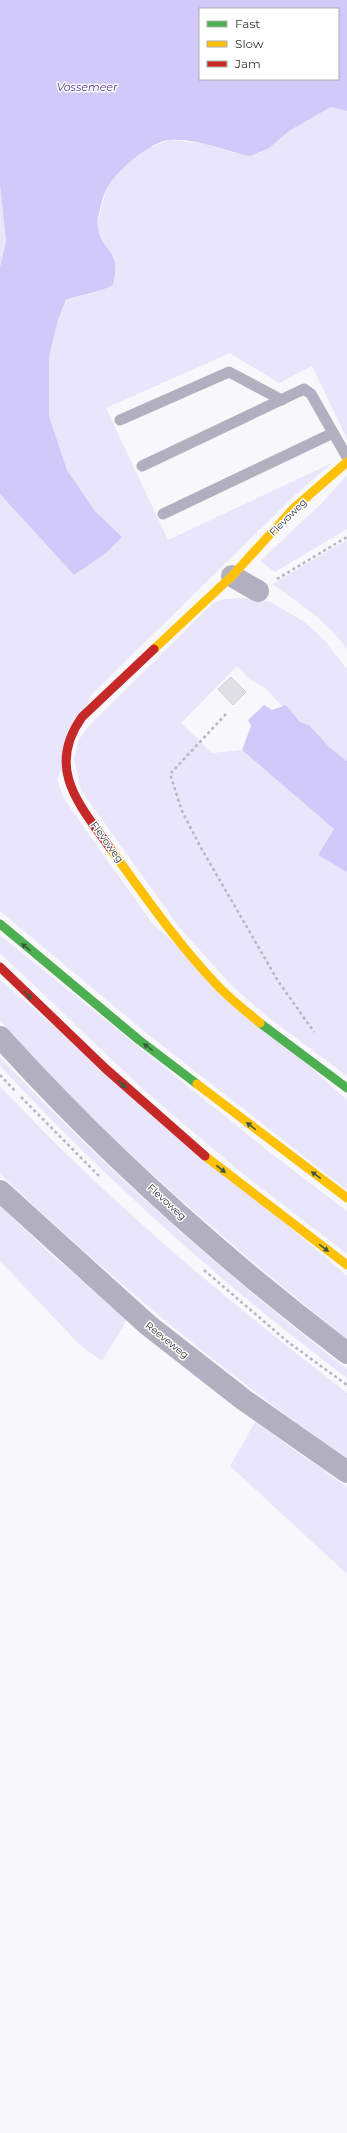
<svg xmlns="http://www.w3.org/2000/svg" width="347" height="2133" font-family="Montserrat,sans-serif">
<rect width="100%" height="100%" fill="#f7f7fc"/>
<!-- green -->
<g fill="#e9e6fb">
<path d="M331,107L347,111V439L312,366L279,383L230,353L106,408L168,540L332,463L295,495L91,695L57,780L64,799L152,923L347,1100V1190L150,1036L0,911V494L74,575L122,537L95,511L67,470L49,416V357L58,320L67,300C82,295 98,293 113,285L117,270L115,257L104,245L97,226L107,186L123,168L147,149L170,140L206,144L234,153H259L289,131Z"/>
<polygon points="0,185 6,241 0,267"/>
<polygon points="347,475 347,529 275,572 260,561 322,503"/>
<path d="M347,540V649C328,622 299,603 272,584Z"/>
<polygon points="245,598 271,602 306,623 325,641 347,669 347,761 330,748 309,725 300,722 286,705 283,707 264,687 249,679 237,666 181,723 212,753 242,750 334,829 318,855 347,872 347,1076 269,1018 233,987 179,927 81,790 74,759 79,739 88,727 213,603 225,599"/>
<polygon points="0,935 268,1151 347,1211 347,1254 238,1170 145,1091 0,953"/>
<path d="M0,980L347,1276V1339C225,1241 104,1138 0,1021Z"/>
<path d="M0,1057C106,1170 224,1274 347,1369V1378C223,1285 106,1180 0,1066Z"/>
<path d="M0,1086C105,1199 225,1299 347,1393V1458C223,1373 109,1277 0,1174Z"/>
<polygon points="0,1206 43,1247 127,1320 102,1361 81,1346 0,1261"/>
<polygon points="255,1422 347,1487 347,1574 230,1466"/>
</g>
<!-- water -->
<g fill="#d0c9fa" fill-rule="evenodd">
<path d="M0,0H347V111L331,107L289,131L269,148L250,156C224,151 197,138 170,140C151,141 118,170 108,186C104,191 96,220 98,227C102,255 123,248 113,285C98,293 82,294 66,300L58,320L49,357V416L67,470L95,511L122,537L106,553L74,575L0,494V267L6,241L0,185ZM200,9H338V79H200Z"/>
<polygon points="264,705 272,710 286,705 300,722 309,725 330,748 347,761 347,872 318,855 334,829 242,750 251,726 248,720"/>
</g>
<!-- building -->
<polygon fill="#e0e0e6" stroke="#ceced3" points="231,677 246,692 233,705 218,689"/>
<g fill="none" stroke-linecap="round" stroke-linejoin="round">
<!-- path -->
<g stroke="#b7b6c0" stroke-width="2.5" stroke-dasharray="3 3" stroke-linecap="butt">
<polyline points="277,579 347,537"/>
<polyline points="226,714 170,774 182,811 200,846 278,981 314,1032"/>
<polyline points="0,1075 16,1092"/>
<polyline points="21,1097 99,1176"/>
<polyline points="204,1270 288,1342 347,1385"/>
</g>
<!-- lane -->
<g stroke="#b2b0c0" stroke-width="11">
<polyline points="120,420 229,372 282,400"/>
<polyline points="142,466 304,389 311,394 347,457"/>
<polyline points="163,514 333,433"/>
</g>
<!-- street -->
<g stroke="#b2b0c0" stroke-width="22">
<polyline points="232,576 258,591"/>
<path d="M0,1037C105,1153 223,1259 347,1353"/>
<polyline points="0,1191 148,1325 244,1400 347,1472"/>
</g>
<!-- fast -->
<g stroke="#4caf50" stroke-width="9">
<polyline points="0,924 139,1040 197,1084"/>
<polyline points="260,1023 347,1088"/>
</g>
<!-- slow -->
<g stroke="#ffc107" stroke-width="9">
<polyline points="154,649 232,576 293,509 347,462"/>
<path d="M110,848C144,895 177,943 217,985C230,999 246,1011 260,1023"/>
<polyline points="197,1084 347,1198"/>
<polyline points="205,1156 347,1265"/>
</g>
<!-- jam -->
<g stroke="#c62828" stroke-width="9">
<path d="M110,848C80,805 45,769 82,717L154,649"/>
<polyline points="0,967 106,1069 205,1156"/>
</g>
</g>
<!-- one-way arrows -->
<defs><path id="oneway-solid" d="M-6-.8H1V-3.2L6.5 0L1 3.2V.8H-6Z"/></defs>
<g fill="#3c5941">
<use href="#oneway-solid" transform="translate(26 947) rotate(-141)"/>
<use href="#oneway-solid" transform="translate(28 995) rotate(45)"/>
<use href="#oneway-solid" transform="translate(148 1047) rotate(-143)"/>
<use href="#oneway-solid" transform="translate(122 1084) rotate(43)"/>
<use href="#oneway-solid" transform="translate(251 1126) rotate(-142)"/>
<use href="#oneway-solid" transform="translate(221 1169) rotate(38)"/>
<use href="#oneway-solid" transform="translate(316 1175) rotate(-144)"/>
<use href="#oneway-solid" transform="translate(324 1248) rotate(37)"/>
</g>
<g text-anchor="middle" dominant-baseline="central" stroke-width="3" stroke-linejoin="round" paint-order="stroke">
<!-- street labels -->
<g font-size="10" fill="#35343a" stroke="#fff">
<text transform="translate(288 517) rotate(-45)">Flevoweg</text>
<text transform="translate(107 842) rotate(54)">Flevoweg</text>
<text transform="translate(167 1202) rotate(42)">Flevoweg</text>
<text transform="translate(167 1340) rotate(39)">Reeveweg</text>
</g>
<!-- water labels -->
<g font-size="11" font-style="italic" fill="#533898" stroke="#fff">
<text x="87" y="87">Vossemeer</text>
</g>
</g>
<!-- legend -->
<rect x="199" y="8" width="140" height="72" fill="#ffffff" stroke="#aeaeb0"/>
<rect x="207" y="21" width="20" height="6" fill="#4caf50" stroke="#aeaeb0"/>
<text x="235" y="28" font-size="12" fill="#35343a">Fast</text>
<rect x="207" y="41" width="20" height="6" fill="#ffc107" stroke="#aeaeb0"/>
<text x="235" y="48" font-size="12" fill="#35343a">Slow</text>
<rect x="207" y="61" width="20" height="6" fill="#c62828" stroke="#aeaeb0"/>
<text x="235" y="68" font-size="12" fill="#35343a">Jam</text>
</svg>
